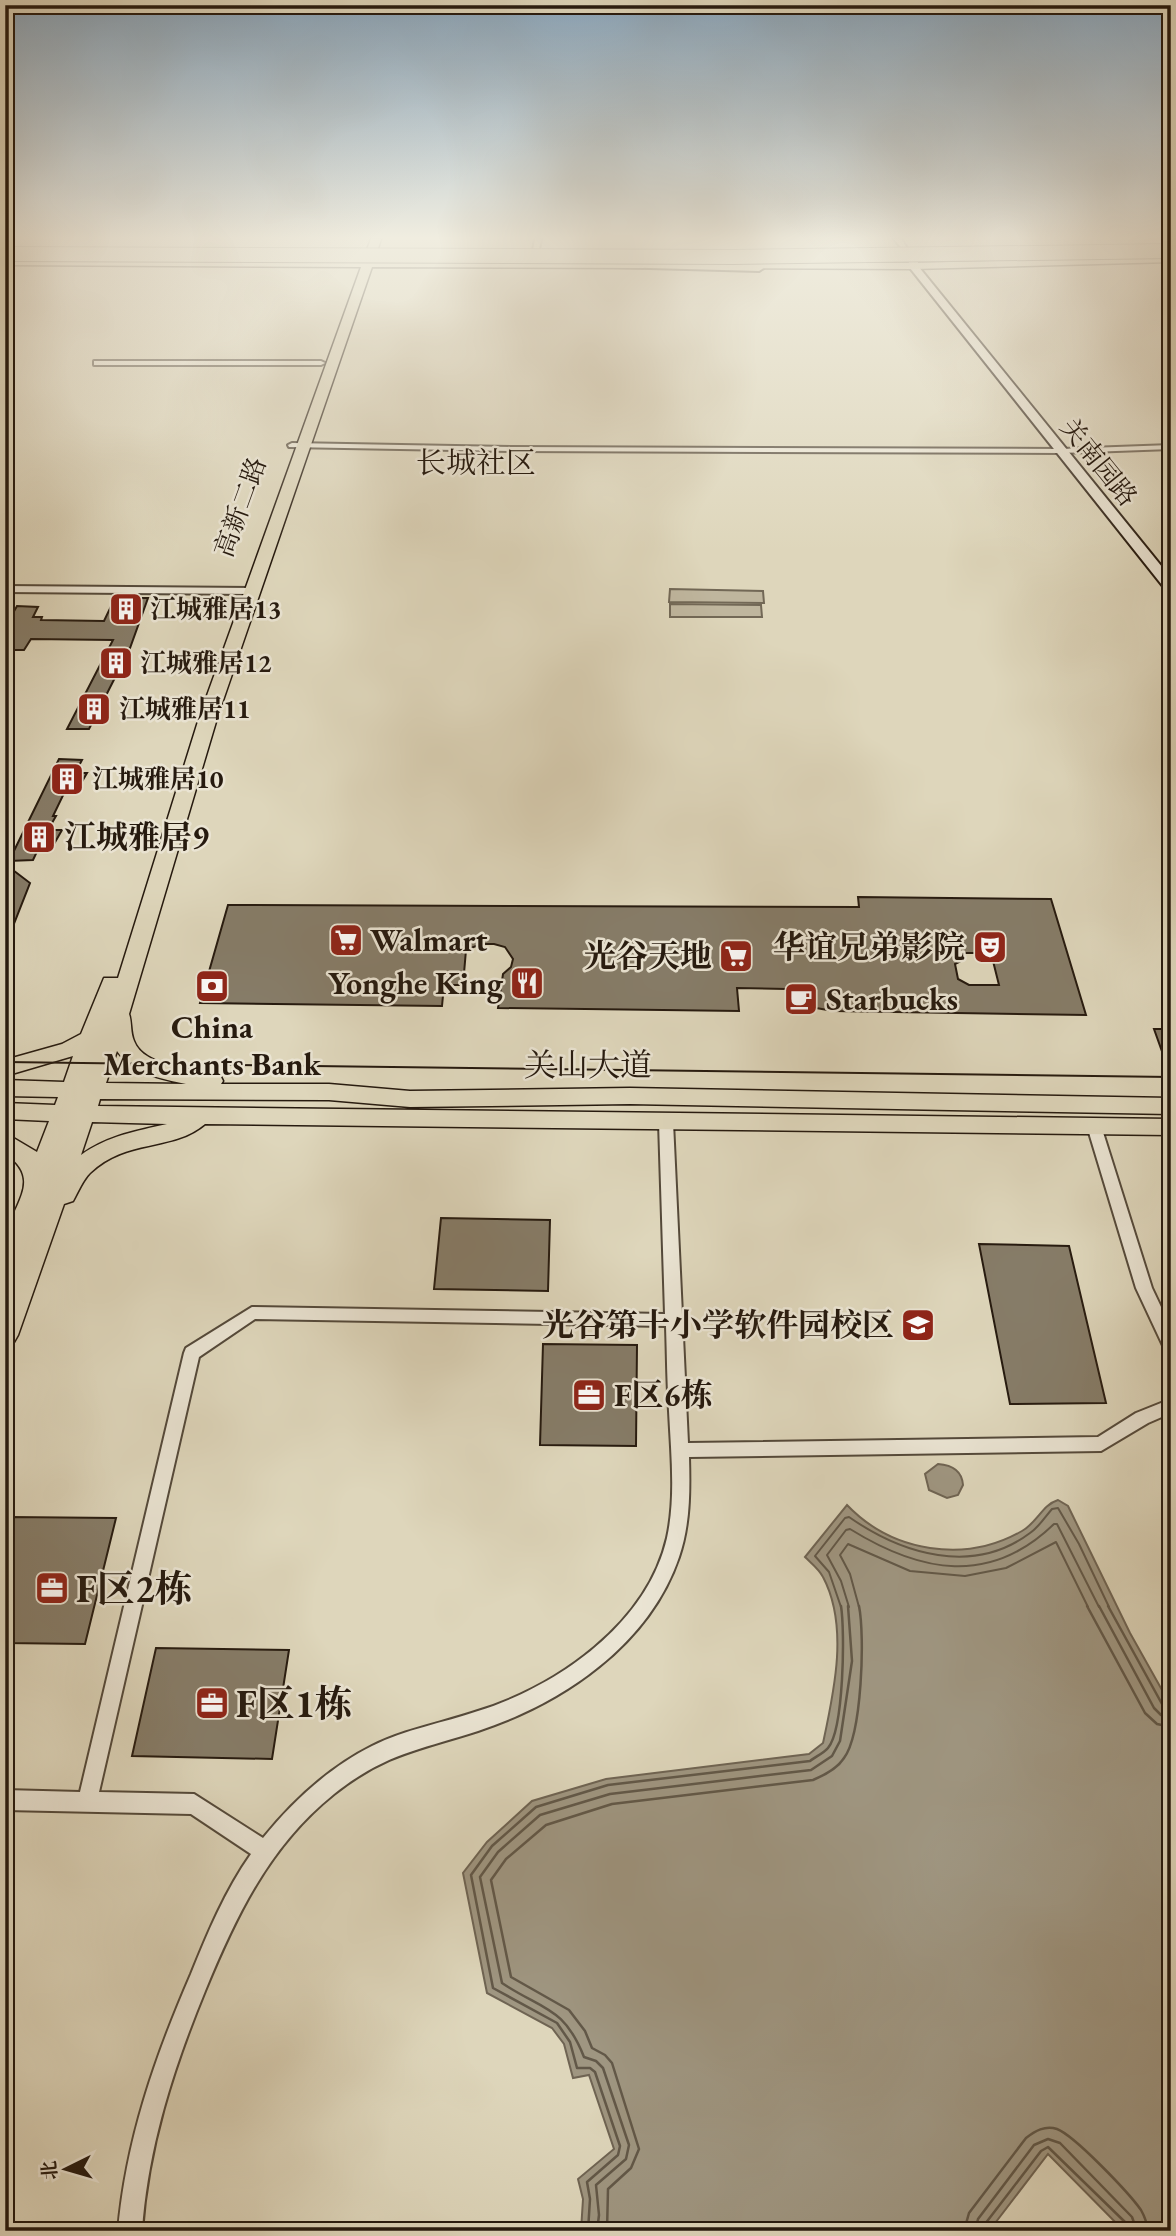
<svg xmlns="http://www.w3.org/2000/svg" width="1176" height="2236" font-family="'EB Garamond','Noto Serif SC',serif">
<rect width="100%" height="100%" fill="#ded6bb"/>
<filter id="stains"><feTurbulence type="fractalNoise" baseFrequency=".00286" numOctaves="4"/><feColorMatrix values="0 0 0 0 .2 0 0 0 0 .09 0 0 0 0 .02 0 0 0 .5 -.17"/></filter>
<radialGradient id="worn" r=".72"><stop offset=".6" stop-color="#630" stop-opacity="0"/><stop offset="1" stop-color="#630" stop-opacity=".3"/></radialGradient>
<!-- green -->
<g fill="#bfb69e" stroke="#726856" stroke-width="2">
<polygon points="670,589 763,591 764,603 669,602"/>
<polygon points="670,604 761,605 762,617 670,617"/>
</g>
<!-- water -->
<g fill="#9f9681" stroke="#6f6453" stroke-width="2">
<path d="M938,1464C952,1465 962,1471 963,1485L958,1495L947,1498L929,1490L925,1474Z"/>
<path d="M1058,1500L1068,1506L1130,1633L1171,1706V2231H1124L1048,2154L989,2231H581L583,2199L578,2179L614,2149L589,2075L573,2078L564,2044L552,2028L487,1993L463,1873L487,1842L532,1801L606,1779L809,1754L823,1743C834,1692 849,1626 823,1577C819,1569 811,1563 805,1557L847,1505C892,1552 965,1564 1022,1531C1038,1522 1042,1505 1058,1500Z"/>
</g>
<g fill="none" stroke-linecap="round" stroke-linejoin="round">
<!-- shore-far1 -->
<g stroke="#625848" stroke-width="2">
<path d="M841,1607L829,1572L815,1556L845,1518L849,1517C902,1554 973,1576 1030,1533C1039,1527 1045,1517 1052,1509L1058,1508L1079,1544L1109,1607"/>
<path d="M849,1607L841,1581L827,1555L846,1530L850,1529C921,1573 990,1586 1054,1524H1057L1099,1607"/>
<polyline points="859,1607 850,1574 840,1555 848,1544 910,1571 965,1576 1006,1568 1056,1542 1088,1607"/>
</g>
<!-- shore -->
<g stroke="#625848" stroke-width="2.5">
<polyline points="1087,1606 1145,1713 1157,1724 1171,1727"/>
<polyline points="1099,1606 1154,1708 1161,1715 1171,1716"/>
<polyline points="1108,1606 1162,1704 1171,1707"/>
<path d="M588,2231L590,2199L587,2182L618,2155L620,2146L595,2072L590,2068H577L570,2042L557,2023L493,1988L471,1875L492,1846L536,1807L608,1785L810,1761C815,1757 824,1753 828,1748C844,1729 845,1631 841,1606"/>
<path d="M597,2231L599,2215L596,2185L626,2159L629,2145L603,2068L596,2061L584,2057C564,2006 542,2010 502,1983L480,1877L498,1852L540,1815L610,1794L811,1770L832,1756L840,1741L852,1661L848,1606"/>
<path d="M607,2231L608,2189L631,2168L639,2149L612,2063L605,2055L592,2048L585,2031L569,2010L511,1977L491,1880L506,1859L546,1825L612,1804L813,1780C825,1775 837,1769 844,1758C862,1734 865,1636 859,1606"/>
<path d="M964,2231L969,2213L1026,2138C1035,2131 1045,2125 1057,2129C1075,2136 1129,2193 1141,2210C1145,2217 1147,2223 1148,2231"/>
<polyline points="975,2231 978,2219 1034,2145 1048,2139 1060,2143 1132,2217 1137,2231"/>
<polyline points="984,2231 985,2224 1041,2151 1048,2147 1126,2223 1128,2231"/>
</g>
</g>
<!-- building -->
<g fill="#867c68" stroke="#261a0f" stroke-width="2" fill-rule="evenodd">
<polygon points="115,598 148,598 130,648 89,729 67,729 113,640 31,639 24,650 5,650 5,627 17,606 38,607 33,617 42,617 41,620 104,621"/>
<polygon points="59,759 82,760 75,773 87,773 80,785 68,785 53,816 56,816 48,830 62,830 54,844 41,843 33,860 9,861"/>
<polygon points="5,864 30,883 6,944 5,944"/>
<path d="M858,897L1051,899L1086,1015L833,1011L794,1004L786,989L737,988L739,1011L498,1008L503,974L511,967L513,959L505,947L494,944H481L466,950L463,985H444L442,1006L200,1003L228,905L859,907ZM959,953H991L999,985H969L958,979L955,964L961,961Z"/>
<polygon points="1154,1029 1171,1029 1171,1071 1169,1071"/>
<polygon points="441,1218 550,1220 548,1291 434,1289"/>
<polygon points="979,1244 1069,1246 1106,1403 1010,1404"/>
<polygon points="543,1344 637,1345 636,1446 540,1445"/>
<polygon points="10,1517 116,1518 85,1644 5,1643 5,1533"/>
<polygon points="156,1648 289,1650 272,1759 132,1756"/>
</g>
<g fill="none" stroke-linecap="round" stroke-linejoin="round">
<!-- street casing -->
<g stroke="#54493a" stroke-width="4">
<g id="street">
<polygon points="535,239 541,239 538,255 535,257 532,255"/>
<polygon points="894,239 901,239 915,260 911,260"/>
<polygon points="94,361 321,361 325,363 321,365 94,365"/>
<polygon points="292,443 512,447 1061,449 1171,445 1171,449 1061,453 512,451 289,447 288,445"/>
<polygon points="5,586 252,588 257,591 252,594 5,592"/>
<path d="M666,1117L673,1122L688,1443L1098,1437L1136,1413L1171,1399V1413L1148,1423L1101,1451L689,1457C690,1491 690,1525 679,1557C649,1645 563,1703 478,1731C419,1750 384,1754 334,1794C269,1846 236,1916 205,1991C173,2069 148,2147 142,2231H118C126,2140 155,2057 191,1974C208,1932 225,1891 251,1854L191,1814L5,1810V1790L80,1792L184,1353L186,1348L252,1307L665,1314L659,1122ZM255,1319L666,1326C667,1355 667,1383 669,1411C671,1453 676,1497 667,1538C647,1624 558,1686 478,1711C443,1723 406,1729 372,1746C330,1767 293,1801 263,1838L194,1794L99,1792L199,1357Z"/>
<polygon points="1094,1121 1101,1126 1152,1288 1171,1328 1171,1351 1165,1350 1136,1288 1087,1126"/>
</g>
</g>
<!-- secondary casing -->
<g stroke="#261a0f" stroke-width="4">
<polygon id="secondary" points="913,256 918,259 918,266 1171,578 1171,591 1166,590 910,268 908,259"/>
</g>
<!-- primary casing -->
<g stroke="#261a0f" stroke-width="3">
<g id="primary">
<path d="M371,239H381L374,261L643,262L648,265L643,268L372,267L218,715L129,1014C132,1022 130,1032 134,1041C144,1068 196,1069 220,1075L223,1081L221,1084H329L410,1091L630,1088L1171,1098V1114L630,1104L410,1107L329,1100L100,1099L98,1106L1171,1119V1135L205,1124C172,1152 126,1138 90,1173C83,1180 78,1192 73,1201L64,1204L18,1335L14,1342L5,1345V1299L13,1278L5,1281C5,1267 3,1249 6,1236C14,1201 43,1180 5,1153V1133L37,1152L49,1121L5,1119V1103L55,1105L58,1097L5,1096V1080L64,1082L73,1056L5,1076V1060L62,1044L81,1034L104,978H118L200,715L361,267L5,265V259L363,260ZM117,1051C132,1073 161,1079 186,1084L106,1083ZM92,1122L167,1124C136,1131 107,1136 81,1155Z"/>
<polygon points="1171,256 1171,262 913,269 733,268 728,265 733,262 913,263"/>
</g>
</g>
<!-- highway casing -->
<g stroke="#261a0f" stroke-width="4">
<polygon id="highway" points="617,260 759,263 765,267 759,271 613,267 613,261"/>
</g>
<!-- street -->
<use href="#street" fill="#eae4d3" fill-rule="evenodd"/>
<!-- secondary -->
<use href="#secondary" fill="#eae4d3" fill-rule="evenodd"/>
<!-- primary -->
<use href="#primary" fill="#ded6bb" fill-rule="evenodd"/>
<!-- highway -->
<use href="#highway" fill="#ded6bb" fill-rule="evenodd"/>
<!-- tram -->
<polyline stroke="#261a0f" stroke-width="2" points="5,1062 1171,1077"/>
<!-- highway-bridge casing -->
<g stroke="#261a0f" stroke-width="16" stroke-linecap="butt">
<polyline id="highway-bridge" points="5,254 734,257 1171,251"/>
</g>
<!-- highway-bridge -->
<use href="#highway-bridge" stroke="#ded6bb" stroke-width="14"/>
</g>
<!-- sky -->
<linearGradient id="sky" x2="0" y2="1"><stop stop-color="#8ba8bf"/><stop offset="0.43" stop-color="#f0ede0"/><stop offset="1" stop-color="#f0ede0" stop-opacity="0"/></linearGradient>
<rect width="1176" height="552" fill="url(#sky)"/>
<!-- icons -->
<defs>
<g id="building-square" transform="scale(1.75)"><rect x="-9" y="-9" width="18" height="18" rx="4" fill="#8f2418" stroke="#eae4d3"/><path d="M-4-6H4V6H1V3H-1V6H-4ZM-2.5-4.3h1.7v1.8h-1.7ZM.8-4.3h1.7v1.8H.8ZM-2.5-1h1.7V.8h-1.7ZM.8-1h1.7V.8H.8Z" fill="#fff"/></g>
<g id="supermarket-square" transform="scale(1.75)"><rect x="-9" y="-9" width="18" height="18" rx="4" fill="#8f2418" stroke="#eae4d3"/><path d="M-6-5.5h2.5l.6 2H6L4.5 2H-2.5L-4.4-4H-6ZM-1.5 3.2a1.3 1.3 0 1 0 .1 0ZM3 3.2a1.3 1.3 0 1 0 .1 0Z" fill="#fff"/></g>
<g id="theatre-square" transform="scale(1.75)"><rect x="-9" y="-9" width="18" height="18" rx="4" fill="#8f2418" stroke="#eae4d3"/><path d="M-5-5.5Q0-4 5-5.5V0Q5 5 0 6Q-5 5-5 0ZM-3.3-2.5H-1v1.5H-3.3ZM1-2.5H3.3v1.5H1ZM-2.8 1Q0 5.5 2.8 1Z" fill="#fff"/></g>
<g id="restaurant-square" transform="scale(1.75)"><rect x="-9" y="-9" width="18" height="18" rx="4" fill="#8f2418" stroke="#eae4d3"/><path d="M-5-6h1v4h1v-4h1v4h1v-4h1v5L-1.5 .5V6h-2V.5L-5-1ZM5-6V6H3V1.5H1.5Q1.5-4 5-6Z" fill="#fff"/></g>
<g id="bank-square" transform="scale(1.75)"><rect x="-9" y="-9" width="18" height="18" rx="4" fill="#8f2418" stroke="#eae4d3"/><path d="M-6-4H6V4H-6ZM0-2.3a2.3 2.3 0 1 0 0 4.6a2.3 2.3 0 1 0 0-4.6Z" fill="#fff"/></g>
<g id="cafe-square" transform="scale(1.75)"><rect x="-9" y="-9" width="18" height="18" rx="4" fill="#8f2418" stroke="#eae4d3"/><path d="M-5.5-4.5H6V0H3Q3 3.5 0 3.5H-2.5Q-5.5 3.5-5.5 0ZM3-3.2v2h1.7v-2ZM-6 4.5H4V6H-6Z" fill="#fff"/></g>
<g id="school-square" transform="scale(1.75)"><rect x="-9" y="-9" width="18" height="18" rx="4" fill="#8f2418" stroke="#eae4d3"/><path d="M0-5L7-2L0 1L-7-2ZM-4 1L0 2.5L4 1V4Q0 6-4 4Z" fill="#fff"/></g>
<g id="office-square" transform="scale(1.75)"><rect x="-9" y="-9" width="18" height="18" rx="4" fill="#8f2418" stroke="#eae4d3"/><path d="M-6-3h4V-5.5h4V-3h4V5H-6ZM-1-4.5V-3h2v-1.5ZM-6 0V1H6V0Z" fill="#fff"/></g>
</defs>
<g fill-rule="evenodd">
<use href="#building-square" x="126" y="609"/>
<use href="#building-square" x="116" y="663"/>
<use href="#building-square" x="94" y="709"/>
<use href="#building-square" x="67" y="779"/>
<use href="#building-square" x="39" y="837"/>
<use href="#supermarket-square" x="346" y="940"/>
<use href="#theatre-square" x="990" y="947"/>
<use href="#supermarket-square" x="736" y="956"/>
<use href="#restaurant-square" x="527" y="983"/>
<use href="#bank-square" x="212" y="986"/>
<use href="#cafe-square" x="801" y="999"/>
<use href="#school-square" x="918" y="1325"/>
<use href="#office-square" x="589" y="1395"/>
<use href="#office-square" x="52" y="1588"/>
<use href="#office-square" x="212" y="1703"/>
</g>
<g text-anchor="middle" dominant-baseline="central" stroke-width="5" stroke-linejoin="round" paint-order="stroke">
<!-- far-street labels -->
<g font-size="26" fill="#261a0f" stroke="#eae4d3">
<text transform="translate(1099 462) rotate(51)">关南园路</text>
<text transform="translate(240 507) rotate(-70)">高新二路</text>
</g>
<!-- far-poi labels -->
<g font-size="26" font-weight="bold" fill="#261a0f" stroke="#eae4d3" text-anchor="start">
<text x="150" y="609">江城雅居13</text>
<text x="140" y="663">江城雅居12</text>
<text x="119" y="709">江城雅居11</text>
<text x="92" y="779">江城雅居10</text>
</g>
<!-- far-quarter labels -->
<g font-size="30" fill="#261a0f" stroke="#eae4d3">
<text x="476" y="462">长城社区</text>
</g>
<!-- poi labels -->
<g font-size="32" font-weight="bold" fill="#261a0f" stroke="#eae4d3" text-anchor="start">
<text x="64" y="837">江城雅居9</text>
<text x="370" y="940">Walmart</text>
<text x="965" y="947" text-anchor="end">华谊兄弟影院</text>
<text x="712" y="956" text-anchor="end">光谷天地</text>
<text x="503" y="983" text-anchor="end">Yonghe King</text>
<text x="826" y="999">Starbucks</text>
<text x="212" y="1027" text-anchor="middle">China<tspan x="212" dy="37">Merchants Bank</tspan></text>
<text x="894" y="1325" text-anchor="end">光谷第十小学软件园校区</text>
<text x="614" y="1395">F区6栋</text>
</g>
<!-- street labels -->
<g font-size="32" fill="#261a0f" stroke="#eae4d3">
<text x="588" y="1065">关山大道</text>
</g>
<!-- near-poi labels -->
<g font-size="38" font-weight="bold" fill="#261a0f" stroke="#eae4d3" text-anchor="start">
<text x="76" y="1588">F区2栋</text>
<text x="236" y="1703">F区1栋</text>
</g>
</g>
<!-- margin -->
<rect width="1176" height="2236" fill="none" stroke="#ded6bb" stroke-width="28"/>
<rect x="7" y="7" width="1162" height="2222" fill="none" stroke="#261a0f" stroke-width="3.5"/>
<rect x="14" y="14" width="1148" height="2208" fill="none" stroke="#261a0f" stroke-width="2"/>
<!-- north arrow -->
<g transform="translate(66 2169) rotate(265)" stroke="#eae4d3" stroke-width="5" paint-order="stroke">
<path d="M0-5L12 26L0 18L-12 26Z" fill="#261a0f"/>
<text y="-10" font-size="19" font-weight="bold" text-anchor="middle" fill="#261a0f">北</text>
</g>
<rect width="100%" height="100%" filter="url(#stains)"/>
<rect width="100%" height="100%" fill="url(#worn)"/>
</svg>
